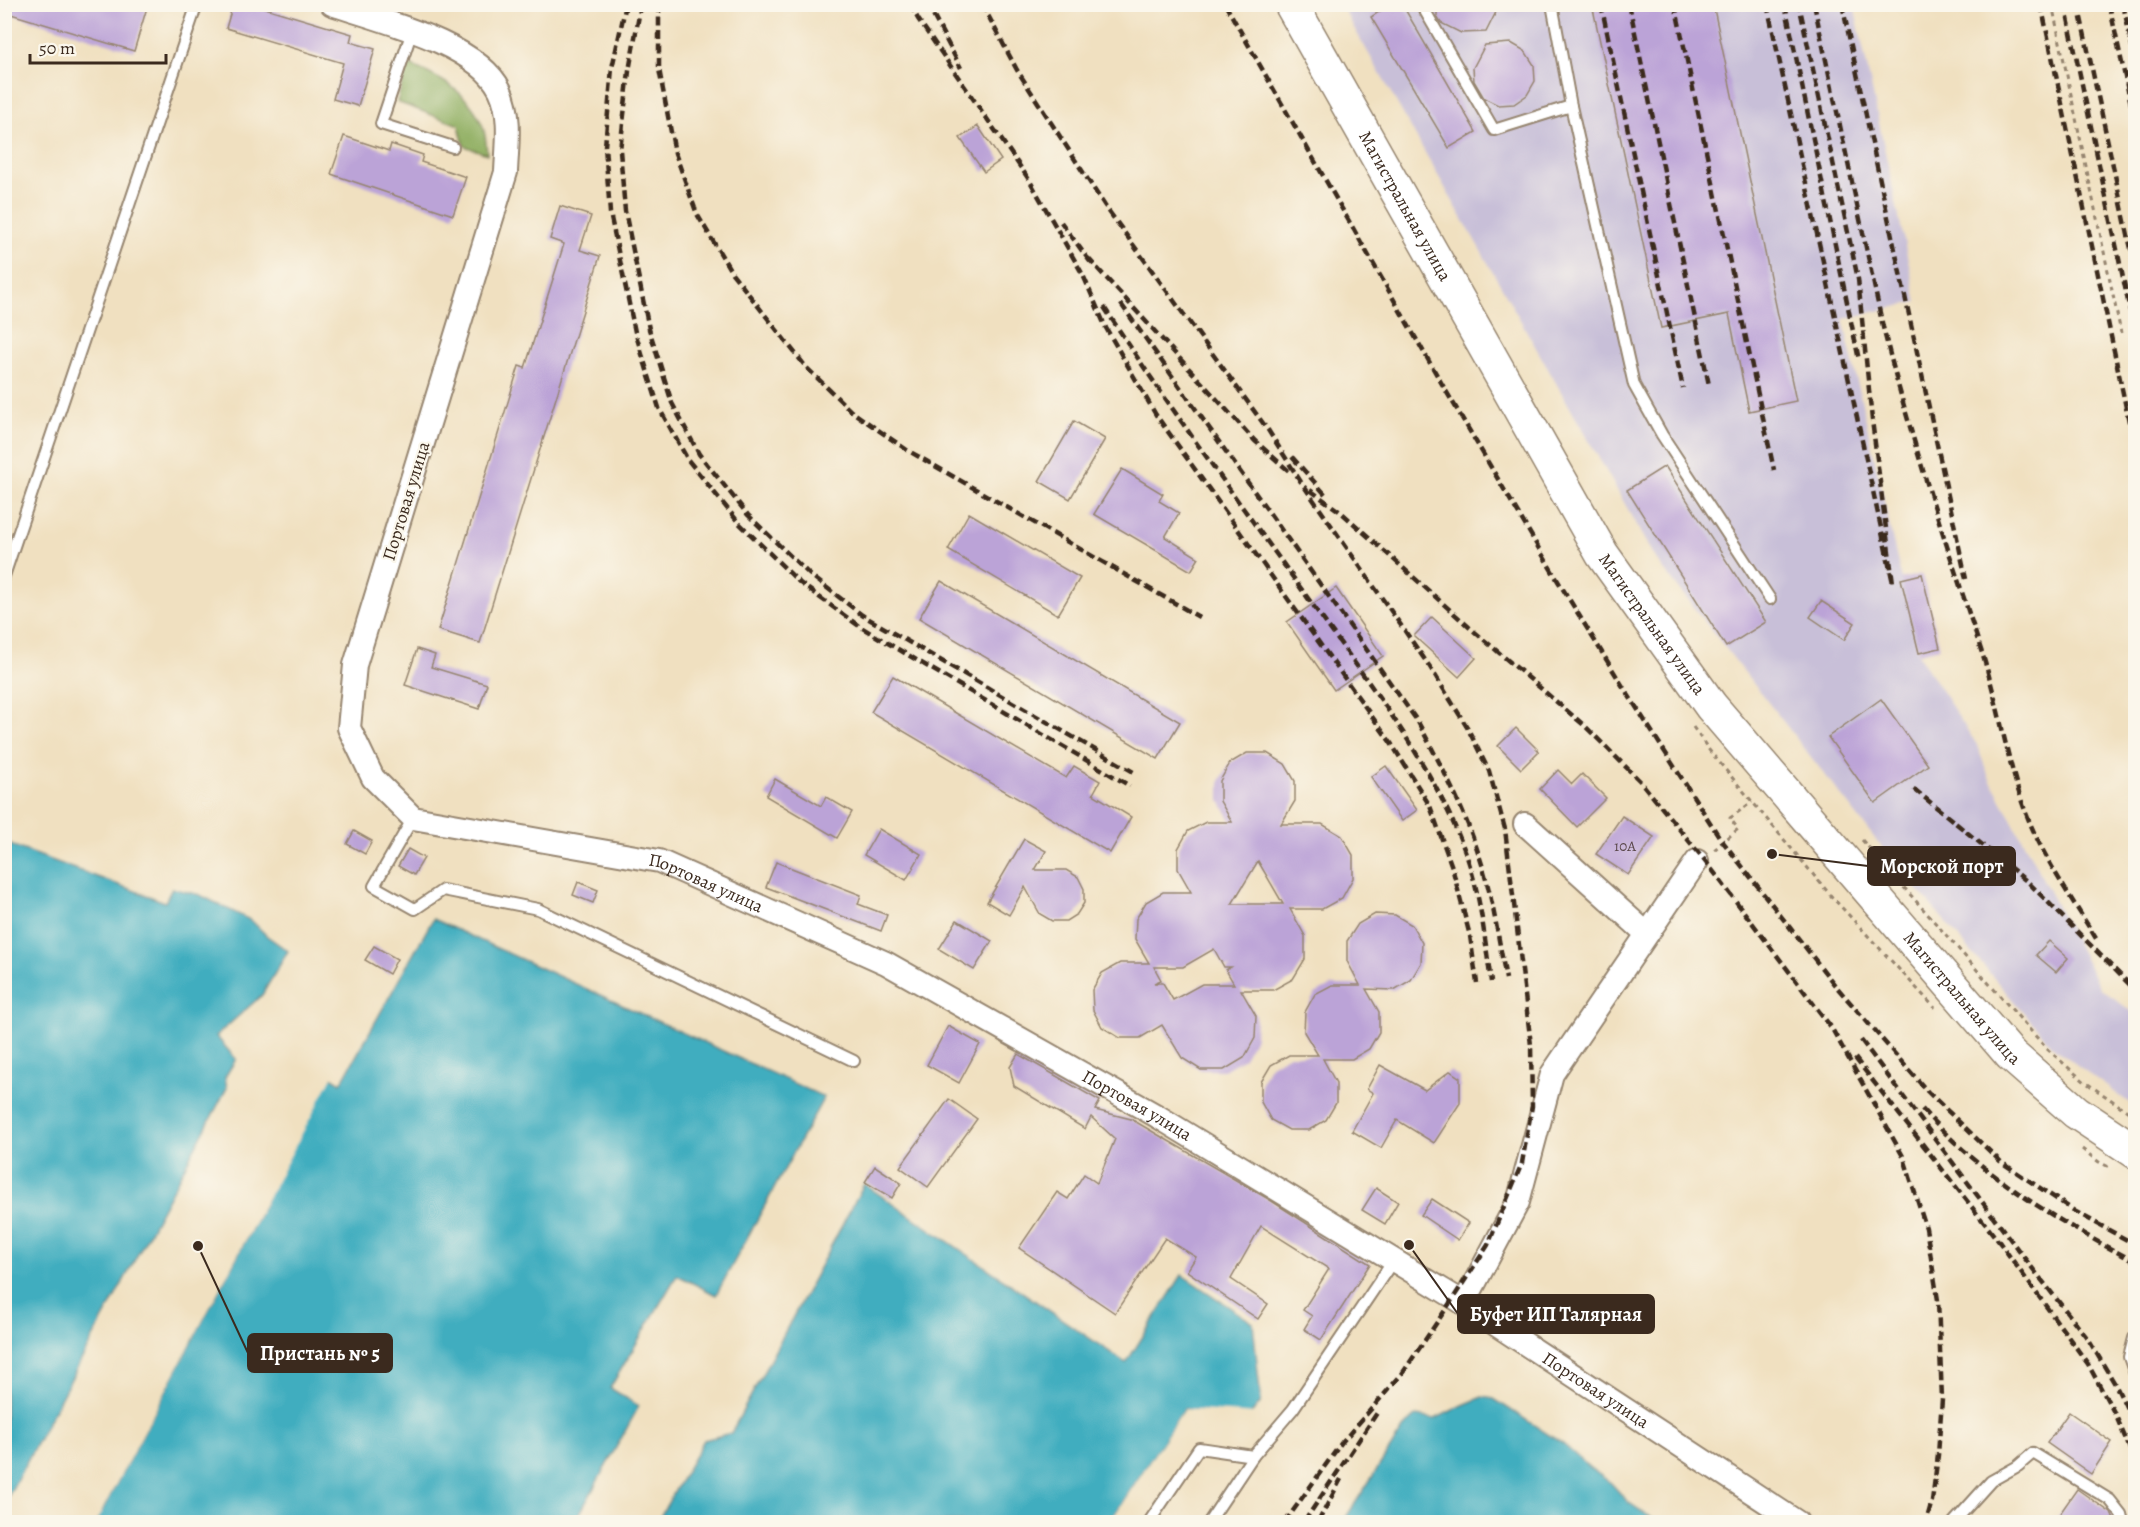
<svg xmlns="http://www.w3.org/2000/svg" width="2140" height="1527" font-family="Alegreya,serif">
<rect width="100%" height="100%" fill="#fbf7ec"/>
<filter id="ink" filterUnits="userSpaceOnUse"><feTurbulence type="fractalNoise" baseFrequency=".0167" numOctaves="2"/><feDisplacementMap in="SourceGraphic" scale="12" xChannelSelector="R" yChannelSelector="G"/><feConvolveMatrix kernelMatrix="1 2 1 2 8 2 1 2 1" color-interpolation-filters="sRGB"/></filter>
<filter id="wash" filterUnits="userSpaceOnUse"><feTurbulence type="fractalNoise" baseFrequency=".008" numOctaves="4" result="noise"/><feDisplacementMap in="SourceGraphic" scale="24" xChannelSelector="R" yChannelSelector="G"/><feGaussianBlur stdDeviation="1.35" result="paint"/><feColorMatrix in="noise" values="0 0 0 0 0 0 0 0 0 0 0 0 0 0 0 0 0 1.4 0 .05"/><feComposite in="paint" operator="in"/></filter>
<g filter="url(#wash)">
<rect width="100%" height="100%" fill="#f0e0c0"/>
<!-- industrial -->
<polygon fill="#c8bfd8" points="1341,5 1854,5 1917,302 1843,319 1919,656 1977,745 1988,775 2100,988 2135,1014 2135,1107 2055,1049 1887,854 1658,562"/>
<!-- forest -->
<path fill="#90af62" stroke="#666c40" stroke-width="1.5" d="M408,64C438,77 467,90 481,122C486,131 486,144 487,154L464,146L459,125L397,102Z"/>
<!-- water -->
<g fill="#41adbf" stroke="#3e6c6e" stroke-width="1.5">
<polygon points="5,843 165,902 172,888 200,895 252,921 267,936 288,951 262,995 216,1036 236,1059 225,1077 227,1088 5,1502"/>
<polygon points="433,919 824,1097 716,1295 677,1275 610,1388 639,1406 575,1522 96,1522 262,1209 325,1073 341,1083"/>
<polygon points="864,1184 1126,1363 1182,1275 1253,1323 1261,1402 1249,1417 1184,1409 1110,1522 657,1522 704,1440 731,1433"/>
<polygon points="1482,1397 1494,1399 1563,1444 1590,1468 1611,1483 1628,1502 1657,1522 1343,1522 1405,1426 1416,1416 1435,1419 1463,1405"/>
</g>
<!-- pier -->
<g fill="#f0e0c0">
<polygon points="325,1070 333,1075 96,1522 93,1522 259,1208 254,1183"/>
<polygon points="1184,1409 1255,1414 1249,1420 1217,1421 1186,1413 1113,1522 1110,1522"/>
</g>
<g id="blocks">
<!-- building -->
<g fill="#bba3d7" fill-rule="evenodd">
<polygon points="4,4 148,4 134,51 4,12"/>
<polygon points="233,4 252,4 352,34 350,42 375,49 358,106 333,99 343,63 226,28"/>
<polygon points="1391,4 1402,4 1476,132 1449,148 1371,17"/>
<polygon points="1437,4 1500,4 1486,32 1461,33 1441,23 1437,17"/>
<polygon points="1592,4 1713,4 1796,401 1749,411 1729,314 1661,328"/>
<polygon points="1511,43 1525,51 1534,65 1535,81 1527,95 1514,104 1498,105 1484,98 1474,81 1473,68 1485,45"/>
<polygon points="978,126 1001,160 984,172 960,138"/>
<polygon points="344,136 389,151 391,144 423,155 421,162 466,177 453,215 331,174"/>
<polygon points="560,206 591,216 580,250 600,256 480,643 438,630 519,366 525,368 564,244 550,239"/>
<polygon points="1074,421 1105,439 1070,499 1039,481"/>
<polygon points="1665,466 1766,622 1726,647 1627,490"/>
<polygon points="1122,469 1163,494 1159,501 1179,513 1165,537 1199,558 1191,571 1094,514"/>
<polygon points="969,513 1080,578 1058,615 948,550"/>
<polygon points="1922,574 1940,648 1919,653 1901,579"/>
<polygon points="941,581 1180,722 1158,759 919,618"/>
<polygon points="1336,588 1383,656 1334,690 1287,622"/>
<polygon points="1821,601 1855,623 1844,640 1810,617"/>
<polygon points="1432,617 1476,658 1459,677 1414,636"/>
<polygon points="417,649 435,655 431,667 487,684 479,709 405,685"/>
<polygon points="893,676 1066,778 1074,766 1100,781 1093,794 1131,817 1110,853 871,712"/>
<polygon points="1881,699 1928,765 1875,803 1828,737"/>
<polygon points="1516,728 1539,751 1521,769 1498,746"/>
<path d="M1247,753H1267L1285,764L1295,781V801L1281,824H1322L1342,836L1353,855V878L1342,898L1322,909H1290L1305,936V959L1293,979L1273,990H1241L1256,1016L1255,1038L1244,1058L1224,1070H1201L1182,1058L1162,1025L1140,1038H1120L1102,1027L1093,1010L1092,990L1102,973L1120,963H1149L1135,939L1136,919L1146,902L1163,892H1191L1178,869V849L1188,831L1206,822H1232L1220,801V781L1230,763ZM1258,861L1283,904H1232ZM1214,949L1224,967H1231L1226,970L1234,984H1202L1173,1000L1163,983H1154L1161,980L1154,967H1183Z"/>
<polygon points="1386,766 1417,810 1402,821 1371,777"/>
<polygon points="1558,770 1572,784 1582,774 1606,798 1577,827 1540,789"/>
<polygon points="775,779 821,806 826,797 852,812 837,838 766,796"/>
<polygon points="1622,816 1654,837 1628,875 1596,854"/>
<polygon points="879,829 921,854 906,880 864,855"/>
<polygon points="354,831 372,841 365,854 347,844"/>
<polygon points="1024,839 1046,851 1035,870 1066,870 1078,877 1084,889 1084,903 1077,914 1066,921 1052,921 1040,914 1025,887 1009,915 987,902"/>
<polygon points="408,849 424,858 414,875 398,866"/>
<polygon points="776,862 861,895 858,904 887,915 881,931 766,887"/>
<polygon points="578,882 598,890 593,903 573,895"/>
<polygon points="1375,914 1395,915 1412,925 1422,943 1421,963 1411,980 1394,990 1366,989 1379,1012 1379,1032 1369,1049 1352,1059 1323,1059 1336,1083 1336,1103 1326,1120 1309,1130 1289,1130 1271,1120 1261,1102 1261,1082 1271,1065 1289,1055 1318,1055 1304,1032 1305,1012 1315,994 1332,985 1360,985 1347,961 1347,941 1358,924"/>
<polygon points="957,920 992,941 974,970 939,949"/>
<polygon points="2049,941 2068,958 2056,972 2036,955"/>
<polygon points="374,946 397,959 389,974 365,960"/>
<polygon points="948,1026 980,1044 959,1083 927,1065"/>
<polygon points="1018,1054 1100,1101 1095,1110 1131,1119 1270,1200 1370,1264 1321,1340 1304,1329 1312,1316 1303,1310 1329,1269 1261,1226 1231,1279 1268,1304 1258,1319 1187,1271 1196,1257 1165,1238 1115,1313 1019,1248 1057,1192 1068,1199 1084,1174 1097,1183 1115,1139 1091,1117 1085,1129 1014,1086 1010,1067"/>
<polygon points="1380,1065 1425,1090 1450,1071 1460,1078 1460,1103 1434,1143 1397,1120 1381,1148 1352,1131 1373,1093 1367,1089"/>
<polygon points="949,1099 977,1119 928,1187 900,1167"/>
<polygon points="875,1166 901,1183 892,1198 865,1182"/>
<polygon points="1376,1188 1398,1202 1385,1224 1362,1210"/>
<polygon points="1432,1199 1469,1223 1458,1240 1421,1215"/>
<polygon points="2069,1412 2112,1442 2091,1474 2047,1443"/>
<polygon points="2077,1489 2111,1513 2115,1522 2054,1522"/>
</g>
</g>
</g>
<g filter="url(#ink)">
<use href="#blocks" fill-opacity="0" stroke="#96856f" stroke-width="1.5"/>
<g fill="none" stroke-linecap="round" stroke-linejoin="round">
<!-- service casing -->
<g stroke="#96856f" stroke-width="14">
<g id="service">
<polyline points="1421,4 1494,130 1571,106"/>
<polyline points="1552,4 1571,106 1634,385 1662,435 1770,599"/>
<polyline points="412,31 381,124 453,147"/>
<polyline points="4,576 197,4"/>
<polyline points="413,818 374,886 415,909 443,890 538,909 854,1061"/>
<polyline points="2136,1338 2134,1338 2129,1357 2136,1377"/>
<polyline points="1149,1522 1199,1448 1253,1456"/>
<polyline points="1209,1522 1253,1456 1293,1409 1393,1261"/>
<polyline points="1954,1522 1991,1481 2018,1466 2033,1453 2110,1500 2121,1514 2123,1522"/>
</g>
</g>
<!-- minor casing -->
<g stroke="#96856f" stroke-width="26">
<g id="minor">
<path id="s1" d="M332,4C379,20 477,43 500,90C512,115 507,146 506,172L355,665L349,728L373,778L413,818L659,861L886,963L1157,1116L1454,1297L1797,1522"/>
<polyline points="1525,824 1647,934"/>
<polyline points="1464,1303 1518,1202 1552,1074 1697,861"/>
</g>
</g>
<!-- trunk casing -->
<g stroke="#96856f" stroke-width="36">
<g id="trunk">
<path id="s2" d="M1291,4L1602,554L1711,706L2011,1055L2076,1112L2136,1152"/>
</g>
</g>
<!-- path -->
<g stroke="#96856f" stroke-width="3" stroke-dasharray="4.5 4.5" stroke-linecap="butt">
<polyline points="2052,4 2121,333"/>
<polyline points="1693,727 1709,750 1832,897 1935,1008"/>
<polyline points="1862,840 2046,1048 2085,1082 2136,1117"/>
<polyline points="1714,850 1738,829 1730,818 1752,802"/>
<polyline points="2082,1149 2099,1162 2109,1167"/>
</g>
<!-- service -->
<use href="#service" stroke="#fff" stroke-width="10"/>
<!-- minor -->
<use href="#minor" stroke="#fff" stroke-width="22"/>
<!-- trunk -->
<use href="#trunk" stroke="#fff" stroke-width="33"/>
<!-- rail -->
<g stroke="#3b2a1e" stroke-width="4.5" stroke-dasharray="9 4.5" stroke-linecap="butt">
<polyline points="626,4 612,68 605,146 610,213 635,332 659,408 688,460 739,523 800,583 859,626 1130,786"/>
<polyline points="641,4 629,71 620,150 625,211 649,329 672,403 699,454 748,515 809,574 862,615 1137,774"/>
<polyline points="659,4 659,69 675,153 697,214 732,273 806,367 851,411 907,450 1199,617"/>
<polyline points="910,4 918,19 1030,181 1083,275 1106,328 1156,415 1391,743 1430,806 1452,867 1470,936 1477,983"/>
<polyline points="927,4 961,68"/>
<polyline points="982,4 1017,70 1105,206 1268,430 1301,482 1430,667 1467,727 1489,771 1505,829 1531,1045 1532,1106 1522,1163 1488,1245 1454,1297 1402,1374 1342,1442 1285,1522"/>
<polyline points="1225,4 1442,384 1558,581 1622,685 1720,838 1834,984 1928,1092 2001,1162 2076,1212 2136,1245"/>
<polyline points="1601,4 1683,388"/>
<polyline points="1629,4 1709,385"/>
<polyline points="1675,4 1774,470"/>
<polyline points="1767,4 1893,583 1872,420 1858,279 1799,4"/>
<polyline points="1785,4 1859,360"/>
<path d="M1814,4L1883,327C1910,437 1946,543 1981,650C1999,703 2006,760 2026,813C2043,858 2072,899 2097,940"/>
<polyline points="1842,4 1966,579"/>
<polyline points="2041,4 2136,455"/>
<polyline points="2065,4 2136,339"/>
<polyline points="2078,4 2136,272"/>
<polyline points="2109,4 2136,127"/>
<polyline points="2123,4 2136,65"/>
<polyline points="2135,4 2136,6"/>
<polyline points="1061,222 1091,263"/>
<polyline points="1088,258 1255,441 1290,472"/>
<path d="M1121,304L1418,722C1441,765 1463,807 1478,852C1492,893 1498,936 1506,979"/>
<path d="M1104,307C1172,412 1247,513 1320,615C1375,692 1435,767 1467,857C1481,897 1485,941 1491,982"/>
<polyline points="1292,457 1326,495"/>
<polyline points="1310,490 1342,513 1469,627 1586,727 1640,781 1707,863 1831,1027 1904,1158 1926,1228 1938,1300 1942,1399 1938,1455 1932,1501 1926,1522"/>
<polyline points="1914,789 2029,883 2136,991"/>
<polyline points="1861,1040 2022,1255 2088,1339 2115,1384 2136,1427"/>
<polyline points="1855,1058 2000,1243 2088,1364 2116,1416 2136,1463"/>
<path d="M1922,1109C1981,1175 2058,1222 2136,1262"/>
<polyline points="1304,1522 1377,1413"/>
<polyline points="1318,1522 1341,1479"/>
</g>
</g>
</g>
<g text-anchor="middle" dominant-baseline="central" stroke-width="4.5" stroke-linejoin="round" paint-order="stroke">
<!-- number labels -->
<g font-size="15" fill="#5b484c">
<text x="1625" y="846">10А</text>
</g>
<!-- street labels -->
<g font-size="18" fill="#3b2a1e" stroke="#fbf7ec">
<text stroke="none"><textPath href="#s2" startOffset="232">Магистральная улица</textPath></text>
<text transform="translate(406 501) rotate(-73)">Портовая улица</text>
<text stroke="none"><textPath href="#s2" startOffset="718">Магистральная улица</textPath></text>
<text stroke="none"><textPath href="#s1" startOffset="1268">Портовая улица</textPath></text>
<text stroke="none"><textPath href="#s2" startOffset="1204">Магистральная улица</textPath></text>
<text stroke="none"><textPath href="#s1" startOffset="1754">Портовая улица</textPath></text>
<text stroke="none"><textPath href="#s1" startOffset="2294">Портовая улица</textPath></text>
</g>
</g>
<!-- callouts -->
<path fill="none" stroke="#3b2a1e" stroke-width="2" d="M1772 854L1868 866M1409 1245L1458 1314M198 1246L248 1353"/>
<g fill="#3b2a1e" stroke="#fbf7ec" stroke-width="2">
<circle cx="1772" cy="854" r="6"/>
<circle cx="1409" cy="1245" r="6"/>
<circle cx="198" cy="1246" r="6"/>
</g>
<g fill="#3b2a1e" stroke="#3b2a1e" stroke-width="2">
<rect x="1868" y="847" width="147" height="38" rx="6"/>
<rect x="1458" y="1295" width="196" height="38" rx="6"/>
<rect x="248" y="1334" width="144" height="38" rx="6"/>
</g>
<g font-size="20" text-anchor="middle" font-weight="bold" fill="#fff">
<text x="1942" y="873">Морской порт</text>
<text x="1556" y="1321">Буфет ИП Талярная</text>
<text x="320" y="1360">Пристань № 5</text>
</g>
<!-- margin -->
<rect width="2140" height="1527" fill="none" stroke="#fbf7ec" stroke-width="24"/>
<!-- scale -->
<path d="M30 54v9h136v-9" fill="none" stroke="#3b2a1e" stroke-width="3"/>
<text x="39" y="54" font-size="18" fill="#3b2a1e" stroke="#fbf7ec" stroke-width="4.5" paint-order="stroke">50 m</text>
</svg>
